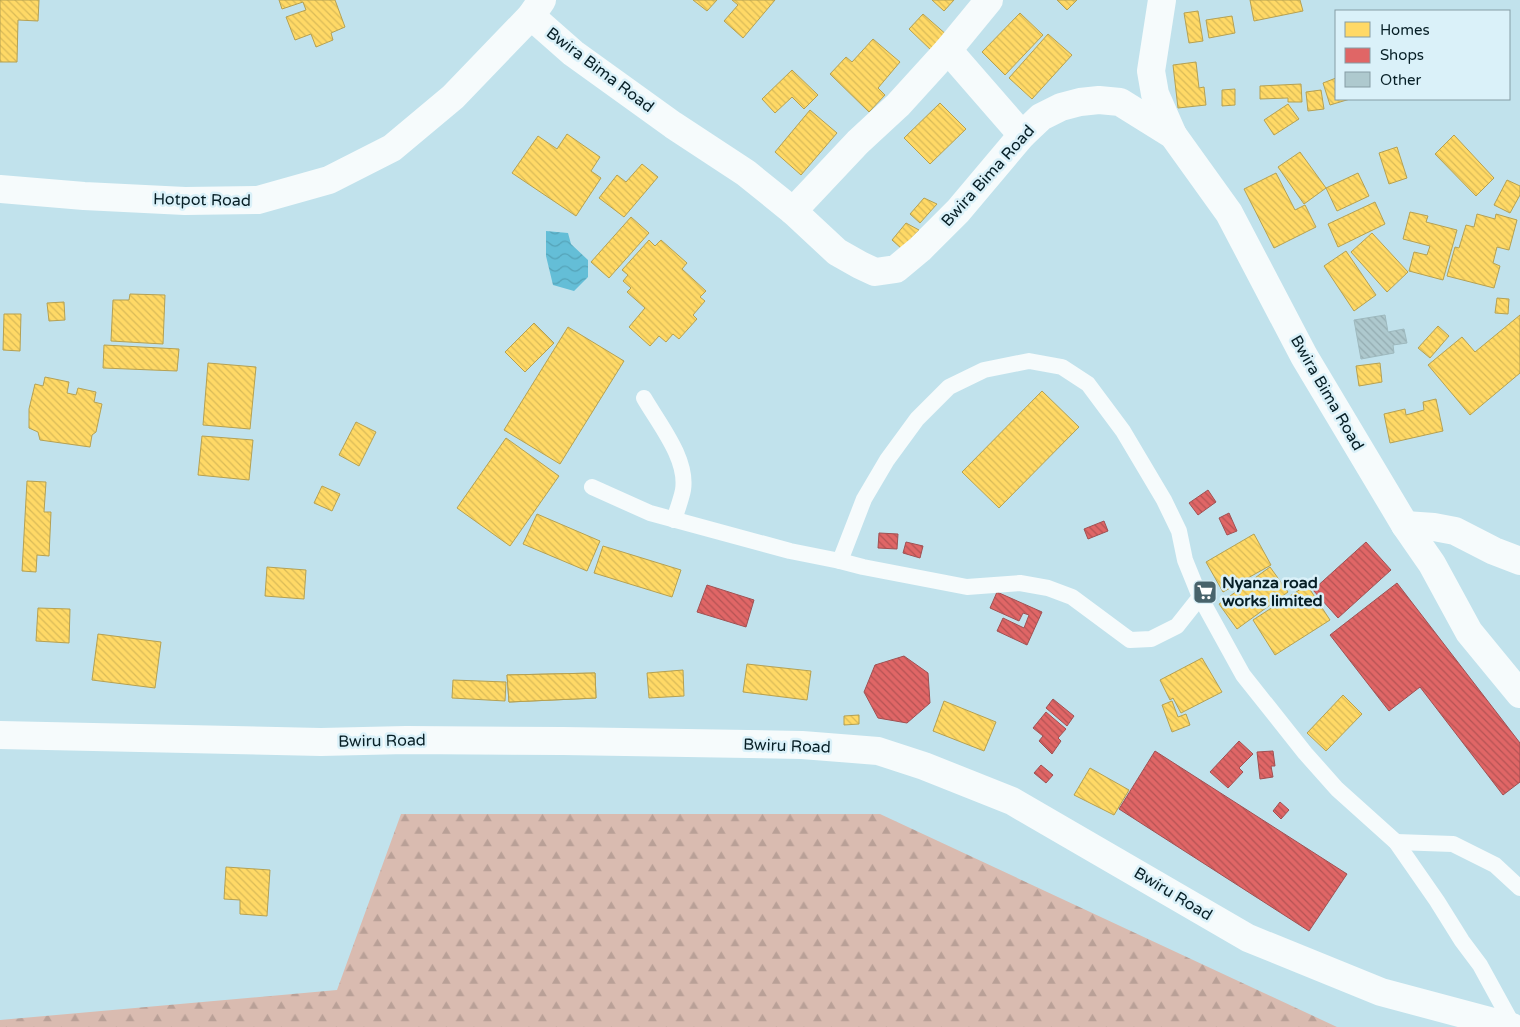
<svg xmlns="http://www.w3.org/2000/svg" width="1520" height="1027" font-family="'Varela Round',sans-serif">
<defs>
<pattern id="forest-firs" width="22" height="20" patternUnits="userSpaceOnUse" patternTransform="scale(1.25)"><rect width="22" height="20" fill="#d9bbb0"/><path d="M5 1l3.5 6h-7zM16 11l3.5 6h-7z" fill="#b9a097"/></pattern>
<pattern id="water-waves" width="16" height="10" patternUnits="userSpaceOnUse" patternTransform="scale(1.25)"><rect width="16" height="10" fill="#64bed7"/><path d="M0 5q4-4 8 0t8 0" fill="none" stroke="#55a3b8"/></pattern>
<pattern id="homes-back-hatch" width="6" height="6" patternUnits="userSpaceOnUse" patternTransform="scale(1.25)"><rect width="6" height="6" fill="#ffd966"/><path d="M-1 5l2 2M0 0l6 6M5-1l2 2" fill="none" stroke="#d9ba58"/></pattern>
<pattern id="shops-back-hatch" width="6" height="6" patternUnits="userSpaceOnUse" patternTransform="scale(1.25)"><rect width="6" height="6" fill="#e06666"/><path d="M-1 5l2 2M0 0l6 6M5-1l2 2" fill="none" stroke="#b45354"/></pattern>
<pattern id="building-back-hatch" width="6" height="6" patternUnits="userSpaceOnUse" patternTransform="scale(1.25)"><rect width="6" height="6" fill="#aec9ce"/><path d="M-1 5l2 2M0 0l6 6M5-1l2 2" fill="none" stroke="#94acb1"/></pattern>
</defs>
<rect width="100%" height="100%" fill="#c1e2ec"/>
<!-- forest -->
<polygon fill="url(#forest-firs)" points="401,814 880,814 1337,1027 0,1027 0,1020 337,990"/>
<!-- water -->
<polygon fill="url(#water-waves)" points="546,231 568,233 571,244 588,260 588,277 574,291 553,285 546,256"/>
<!-- homes -->
<g fill="url(#homes-back-hatch)" stroke="#b5a153">
<polygon points="0,0 39,0 38,21 18,20 17,62 0,62"/>
<polygon points="279,0 335,0 345,27 331,33 333,40 316,47 311,34 295,40 286,17 306,10 303,2 282,9"/>
<polygon points="693,0 717,0 707,11"/>
<polygon points="732,0 775,0 743,38 724,21 738,5"/>
<polygon points="932,0 954,0 944,11"/>
<polygon points="1057,0 1077,0 1067,10"/>
<polygon points="1250,0 1300,0 1303,11 1254,21"/>
<polygon points="1198,11 1203,41 1189,43 1184,13"/>
<polygon points="1020,13 1043,35 1005,75 982,52"/>
<polygon points="923,14 948,36 933,52 909,29"/>
<polygon points="1232,16 1235,33 1209,38 1206,20"/>
<polygon points="1048,34 1072,55 1032,99 1009,78"/>
<polygon points="873,39 900,62 878,88 885,95 869,112 830,74 846,57 852,62"/>
<polygon points="1196,62 1199,88 1204,87 1206,105 1178,108 1173,65"/>
<polygon points="792,70 818,95 804,109 792,97 775,113 762,99"/>
<polygon points="1336,78 1336,99 1350,99 1330,105 1323,83"/>
<polygon points="1301,84 1302,102 1288,102 1288,98 1260,99 1260,86"/>
<polygon points="1235,89 1235,105 1222,106 1222,90"/>
<polygon points="1321,90 1324,109 1308,111 1306,92"/>
<polygon points="940,103 966,129 930,164 904,138"/>
<polygon points="1288,104 1299,119 1274,135 1264,120"/>
<polygon points="810,110 837,133 801,175 775,152"/>
<polygon points="567,134 600,157 591,171 601,178 576,216 512,173 538,136 557,149"/>
<polygon points="1454,135 1494,178 1476,196 1435,154"/>
<polygon points="1397,147 1407,178 1389,184 1379,153"/>
<polygon points="1300,152 1326,188 1304,204 1278,167"/>
<polygon points="642,164 658,177 624,217 599,198 617,175 626,182"/>
<polygon points="1276,173 1295,210 1305,205 1316,227 1274,248 1244,189"/>
<polygon points="1358,173 1369,196 1337,211 1326,188"/>
<polygon points="1507,180 1520,186 1520,195 1510,213 1494,205"/>
<polygon points="924,198 937,204 920,223 910,214"/>
<polygon points="1375,202 1385,224 1338,247 1328,224"/>
<polygon points="1410,212 1428,216 1426,222 1457,230 1443,280 1409,271 1414,252 1427,255 1430,246 1403,239"/>
<polygon points="1477,214 1495,219 1496,214 1517,220 1509,250 1497,247 1493,263 1500,266 1494,288 1447,276 1455,247 1459,248 1466,225 1474,227"/>
<polygon points="631,217 649,233 609,278 591,262"/>
<polygon points="906,223 919,230 902,249 892,240"/>
<polygon points="1372,233 1408,272 1387,292 1351,252"/>
<polygon points="649,240 655,246 661,240 687,263 682,269 706,291 700,297 705,301 693,315 697,319 679,339 673,334 666,342 659,336 650,346 629,327 645,308 627,292 631,288 623,281 628,275 622,270"/>
<polygon points="1346,251 1376,295 1354,311 1324,266"/>
<polygon points="130,294 165,295 163,344 111,341 113,300 129,300"/>
<polygon points="1497,298 1509,299 1508,314 1495,313"/>
<polygon points="64,302 65,320 49,321 47,303"/>
<polygon points="4,314 21,314 20,351 3,350"/>
<polygon points="1520,315 1520,373 1470,415 1428,365 1462,337 1475,352"/>
<polygon points="534,323 554,343 525,372 505,352"/>
<polygon points="1438,326 1449,336 1430,358 1418,348"/>
<polygon points="568,327 624,361 560,464 504,430"/>
<polygon points="104,345 179,349 177,371 103,368"/>
<polygon points="208,363 256,367 250,429 203,425"/>
<polygon points="1380,363 1382,382 1359,386 1356,366"/>
<polygon points="45,377 69,382 67,393 76,395 78,388 96,392 94,402 102,404 96,432 92,435 90,447 40,440 38,432 29,428 29,409 35,384 43,386"/>
<polygon points="1042,391 1079,427 999,508 962,472"/>
<polygon points="1436,399 1443,431 1390,443 1384,414 1405,409 1406,415 1424,410 1423,402"/>
<polygon points="356,422 376,432 359,466 339,455"/>
<polygon points="202,436 253,440 249,480 198,475"/>
<polygon points="506,438 559,476 510,546 457,508"/>
<polygon points="27,481 46,482 44,512 51,512 49,556 37,555 36,572 22,571"/>
<polygon points="322,486 340,494 332,511 314,503"/>
<polygon points="537,514 600,541 587,571 523,544"/>
<polygon points="1254,534 1271,565 1223,592 1206,562"/>
<polygon points="603,546 681,570 672,597 594,573"/>
<polygon points="267,567 306,570 304,599 265,596"/>
<polygon points="1270,567 1288,592 1237,629 1219,604"/>
<polygon points="1307,585 1330,620 1275,655 1253,620"/>
<polygon points="38,608 70,609 69,643 36,641"/>
<polygon points="98,634 161,642 155,688 92,680"/>
<polygon points="1202,658 1222,692 1181,713 1173,698 1170,700 1160,680"/>
<polygon points="747,664 811,671 807,700 743,692"/>
<polygon points="683,670 684,696 649,698 647,673"/>
<polygon points="595,673 596,698 509,702 507,675"/>
<polygon points="595,673 596,698 509,702 507,675"/>
<polygon points="453,680 506,682 505,701 452,698"/>
<polygon points="1343,695 1362,714 1326,751 1307,733"/>
<polygon points="944,701 996,722 984,751 933,731"/>
<polygon points="1172,701 1178,717 1186,714 1190,725 1172,732 1162,705"/>
<polygon points="859,715 859,724 844,725 844,716"/>
<polygon points="1090,768 1129,790 1114,815 1074,795"/>
<polygon points="226,867 270,870 267,916 240,914 240,900 224,899"/>
</g>
<!-- shops -->
<g fill="url(#shops-back-hatch)" stroke="#9f5153">
<polygon points="1208,490 1216,502 1198,515 1189,503"/>
<polygon points="1229,513 1237,531 1227,535 1219,518"/>
<polygon points="1104,521 1108,531 1088,539 1084,529"/>
<polygon points="879,533 898,534 897,549 878,548"/>
<polygon points="906,542 923,546 920,558 903,553"/>
<polygon points="1366,542 1391,570 1338,618 1313,590"/>
<polygon points="1397,583 1520,743 1520,782 1503,795 1420,687 1389,711 1330,635"/>
<polygon points="707,585 754,600 746,627 697,612"/>
<polygon points="997,592 1042,612 1027,645 997,631 1003,618 1024,628 1029,615 1023,613 1019,621 990,608"/>
<polygon points="904,656 928,673 930,703 907,723 878,718 864,692 875,665"/>
<polygon points="1053,699 1074,716 1067,726 1046,708"/>
<polygon points="1046,712 1066,729 1058,738 1061,741 1052,754 1039,741 1043,736 1033,728"/>
<polygon points="1239,741 1253,754 1239,768 1243,772 1228,788 1210,772"/>
<polygon points="1155,751 1347,874 1309,931 1119,809"/>
<polygon points="1273,751 1275,766 1271,766 1273,777 1260,779 1257,752"/>
<polygon points="1041,765 1053,775 1046,783 1034,773"/>
<polygon points="1280,802 1289,810 1281,819 1273,811"/>
</g>
<!-- building -->
<polygon fill="url(#building-back-hatch)" stroke="#9eb9be" points="1385,315 1388,332 1404,329 1407,343 1393,345 1394,353 1361,359 1354,320"/>
<g fill="none" stroke-linecap="round" stroke-linejoin="round">
<!-- lane -->
<g stroke="#f6fbfc" stroke-width="16">
<path d="M644,398C659,424 688,459 683,490C681,500 677,510 674,520"/>
<polyline points="592,487 650,513 790,551 840,561 863,567 967,587 1020,583 1048,588 1072,597 1130,640 1151,639 1177,626 1200,597"/>
<polyline points="840,561 864,499 887,460 917,419 949,387 984,370 1029,361 1062,367 1088,384 1123,431 1164,500 1179,531 1185,560 1200,597 1243,675 1305,753 1337,789 1396,842 1437,901 1462,941 1480,965 1514,1027"/>
<polyline points="1396,842 1453,844 1495,865 1520,888"/>
</g>
<!-- street -->
<g stroke="#f6fbfc" stroke-width="28">
<polyline points="1162,0 1151,71 1155,94 1173,135"/>
<polyline points="531,16 573,53 673,125 746,173 793,211 837,252 860,265 875,272 896,269 920,249 958,211 1022,135 1041,117 1061,107 1080,102 1099,100 1120,102 1173,135 1229,213 1304,356 1405,525 1432,564 1469,632 1520,694"/>
<polyline points="948,50 1022,135"/>
<polyline points="0,189 84,196 185,201 258,200 329,180 392,148 453,97 531,16 542,0"/>
<polyline points="793,211 858,142 898,105 948,50 989,0"/>
<polyline points="1405,525 1434,527 1455,531 1494,551 1520,561"/>
</g>
<!-- secondary -->
<polyline stroke="#f6fbfc" stroke-width="28" points="0,735 321,742 406,740 563,741 802,745 878,751 924,766 1012,801 1248,938 1381,992 1512,1027"/>
</g>
<!-- icons -->
<defs>
<g id="supermarket-square" transform="scale(1.25)"><rect x="-9" y="-9" width="18" height="18" rx="4" fill="#48636b" stroke="#daf1f9"/><path d="M-6-5.5h2.5l.6 2H6L4.5 2H-2.5L-4.4-4H-6ZM-1.5 3.2a1.3 1.3 0 1 0 .1 0ZM3 3.2a1.3 1.3 0 1 0 .1 0Z" fill="#fff"/></g>
</defs>
<g fill-rule="evenodd">
<use href="#supermarket-square" x="1205" y="592"/>
</g>
<g text-anchor="middle" dominant-baseline="central" stroke-width="5" stroke-linejoin="round" paint-order="stroke">
<!-- street labels -->
<g font-size="16" fill="#071f26" stroke="#daf1f9">
<text transform="translate(600 70) rotate(37)">Bwira Bima Road</text>
<text transform="translate(988 176) rotate(-48)">Bwira Bima Road</text>
<text transform="translate(202 200) rotate(1)">Hotpot Road</text>
<text transform="translate(1327 393) rotate(60)">Bwira Bima Road</text>
<text transform="translate(382 741) rotate(-1)">Bwiru Road</text>
<text transform="translate(787 746) rotate(2)">Bwiru Road</text>
<text transform="translate(1173 894) rotate(31)">Bwiru Road</text>
</g>
<!-- poi labels -->
<g font-size="16" font-weight="bold" fill="#071f26" stroke="#daf1f9" text-anchor="start">
<text x="1222" y="583">Nyanza road<tspan x="1222" dy="18">works limited</tspan></text>
</g>
</g>
<!-- legend -->
<rect x="1335" y="10" width="175" height="90" fill="#daf1f9" stroke="#869da5"/>
<rect x="1345" y="22" width="25" height="15" fill="#ffd966" stroke="#869da5"/>
<text x="1380" y="35" font-size="15" fill="#071f26">Homes</text>
<rect x="1345" y="48" width="25" height="15" fill="#e06666" stroke="#869da5"/>
<text x="1380" y="60" font-size="15" fill="#071f26">Shops</text>
<rect x="1345" y="72" width="25" height="15" fill="#aec9ce" stroke="#869da5"/>
<text x="1380" y="85" font-size="15" fill="#071f26">Other</text>
</svg>
